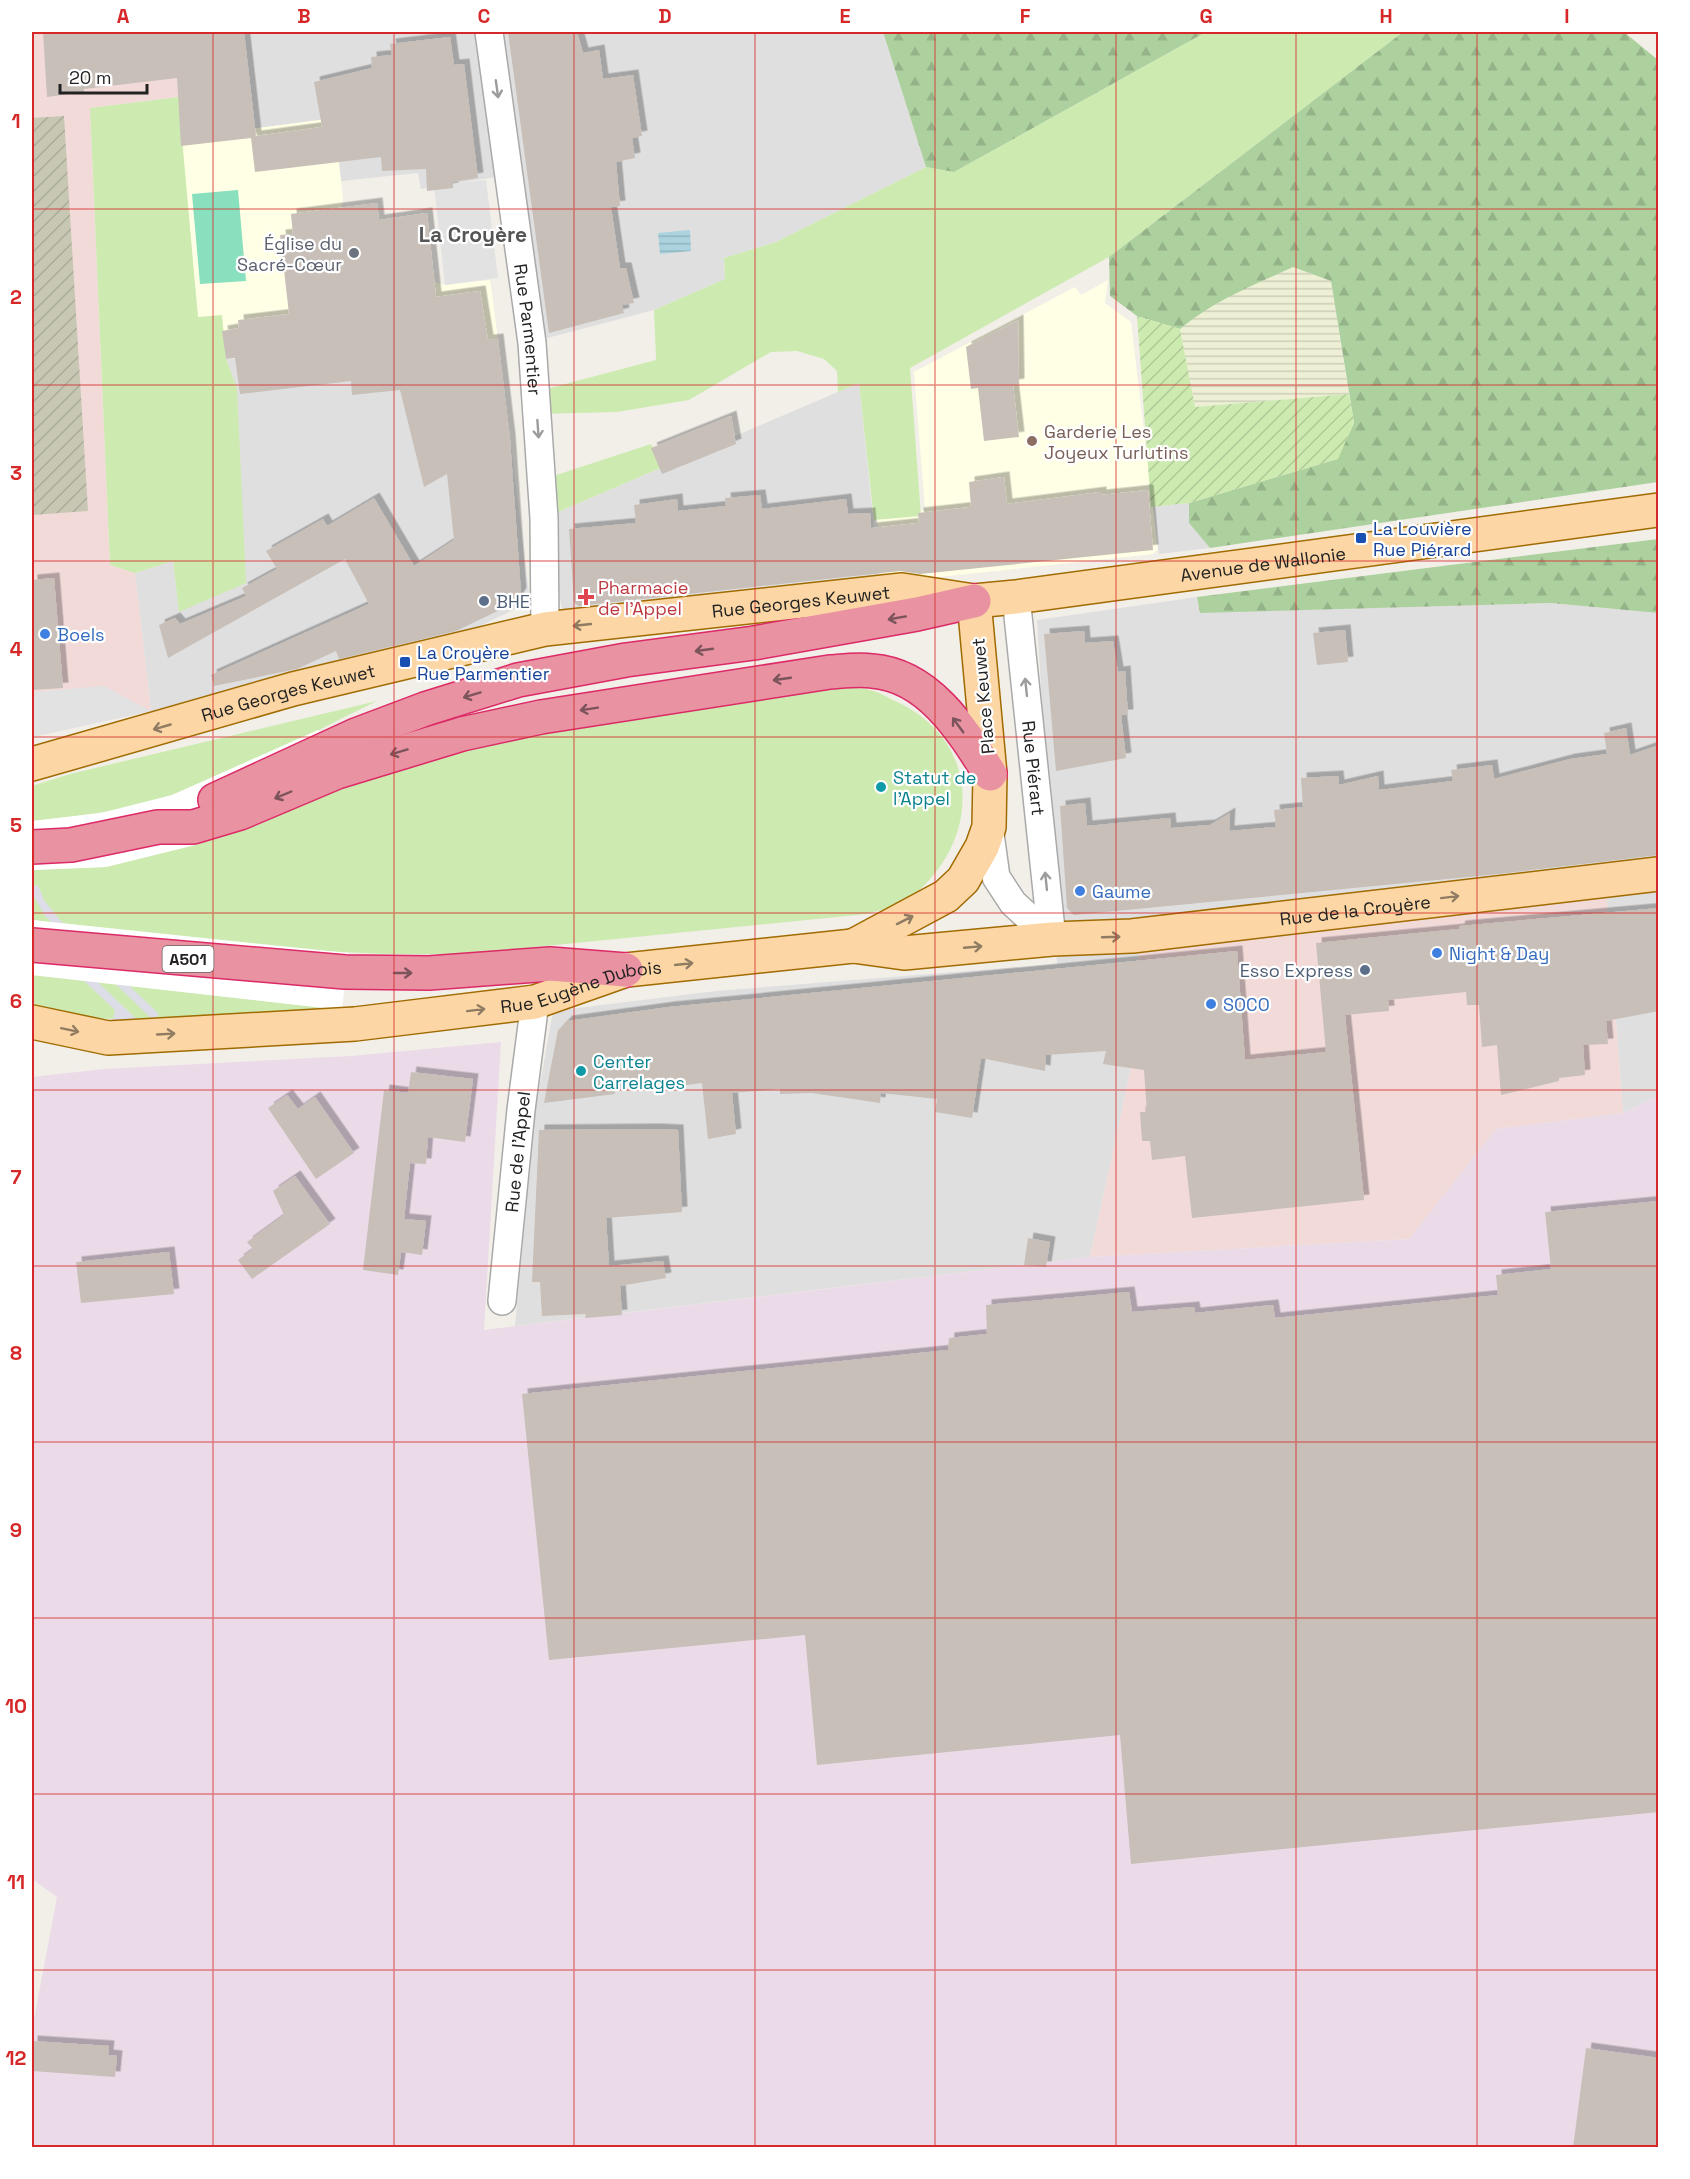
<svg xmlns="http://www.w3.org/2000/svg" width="1690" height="2179" font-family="'Space Grotesk',sans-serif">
<defs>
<pattern id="construction-furrows" width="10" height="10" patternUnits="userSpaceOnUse" patternTransform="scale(1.5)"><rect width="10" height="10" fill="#c7c7b4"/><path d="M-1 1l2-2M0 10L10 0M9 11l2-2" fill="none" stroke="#abab9a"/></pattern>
<pattern id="farmland-rules" width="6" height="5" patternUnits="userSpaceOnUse" patternTransform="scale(1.5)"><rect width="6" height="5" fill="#eef0d5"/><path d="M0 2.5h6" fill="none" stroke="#ccceb7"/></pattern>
<pattern id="forest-firs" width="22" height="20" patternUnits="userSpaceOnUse" patternTransform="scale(1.5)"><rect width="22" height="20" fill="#add19e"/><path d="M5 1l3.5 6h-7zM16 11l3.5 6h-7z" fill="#95b388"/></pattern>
<pattern id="garden-furrows" width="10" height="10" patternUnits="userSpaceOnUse" patternTransform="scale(1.5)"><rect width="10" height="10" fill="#cdebb0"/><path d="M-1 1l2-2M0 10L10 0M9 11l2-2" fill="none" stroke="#b0c997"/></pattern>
<pattern id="water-rules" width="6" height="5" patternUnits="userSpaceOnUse" patternTransform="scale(1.5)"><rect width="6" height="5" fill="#aad3df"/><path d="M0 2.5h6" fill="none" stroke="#92b5bf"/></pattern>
<filter id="shadow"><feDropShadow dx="5.5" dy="-5.5" stdDeviation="0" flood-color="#0004"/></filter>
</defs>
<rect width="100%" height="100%" fill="#f2efe9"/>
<!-- residential -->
<g fill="#e0dfdf">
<polygon points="189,32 883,32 926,167 776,242 724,258 725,279 654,310 532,342 509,175 421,189 418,173 341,181 333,119 200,135"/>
<polygon points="498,339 530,602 459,636 151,711 135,573 173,561 179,611 237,388 226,359"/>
<polygon points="859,383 880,585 563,614 544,518"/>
<polygon points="1189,503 1189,523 1210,548 1159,554 1151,507"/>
<polygon points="1197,597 1200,612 1551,603 1658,613 1658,1096 1623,1113 1605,879 1138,952 1144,1009 1090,1257 515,1326 535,1113 553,1011 716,991 1057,964 1037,620"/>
</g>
<!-- commercial -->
<g fill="#f2dad9">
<polygon points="32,32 189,32 195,95 90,108 110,565 135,573 151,711 32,737"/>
<polygon points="1605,879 1623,1113 1496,1129 1409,1239 1090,1257 1144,1009 1138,951"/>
</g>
<!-- industrial -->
<polygon fill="#ebdbe8" points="501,1042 484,1330 1090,1257 1409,1239 1496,1129 1623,1113 1658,1096 1658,2147 32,2147 32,2030 57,1897 32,1879 32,1077 104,1069 351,1056"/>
<!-- education -->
<g fill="#ffffe5">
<polygon points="334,118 343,198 342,208 291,214 293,234 281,235 445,285 490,280 498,339 226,359 222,321 198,317 181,138"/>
<polygon points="1108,280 1105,303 1131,322 1158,549 1153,554 884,583 877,517 925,510 914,372 1075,287 1081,295"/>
</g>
<!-- construction -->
<polygon fill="url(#construction-furrows)" points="64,116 88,511 32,515 32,118"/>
<!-- farmland -->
<polygon fill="url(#farmland-rules)" points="1293,267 1331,281 1349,394 1195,407 1180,329 1196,315 1237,292"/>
<!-- grass -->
<g fill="#cdebb0">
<polygon points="1206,32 1403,32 1109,257 910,368 921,516 874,520 859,383 838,392 837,371 824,359 797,351 771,352 689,400 617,412 537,414 535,392 656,360 654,310 725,279 724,258 776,242 926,167 954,172"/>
<polygon points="195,95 182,138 198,317 222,315 226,359 237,388 246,583 179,612 173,561 135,573 110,565 90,108"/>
<polygon points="651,444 663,467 544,518 541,480"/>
<path d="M824,688C839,689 856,686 870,690C879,692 887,697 895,701C983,740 982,842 910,898C899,906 880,910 867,914L475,953C327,960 179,936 32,920V870L106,867L195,845L257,825L344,786L533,730Z"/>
<path d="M377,701C310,733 243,772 172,795C126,811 79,816 32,821V786L70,774Z"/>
<path d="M32,975L342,1010C237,1019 136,1025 32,1013Z"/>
</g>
<!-- forest -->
<g fill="url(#forest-firs)">
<polygon points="883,32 1206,32 954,172 926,167"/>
<path d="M1403,32H1624L1658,60V482L1210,548L1189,523V503L1337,459L1354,423L1331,281L1293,267C1254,285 1213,301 1180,329L1137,316L1110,296L1109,257Z"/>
<polygon points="1658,539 1658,613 1551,603 1200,613 1197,597"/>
</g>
<!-- garden -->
<polygon fill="url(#garden-furrows)" points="1137,316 1180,329 1195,407 1349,394 1354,423 1338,459 1189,503 1151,507"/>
<!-- pitch -->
<polygon fill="#88e0be" points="238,190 246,281 200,284 192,194"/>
<!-- parking -->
<g fill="#e2e2e2">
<polygon points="486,180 498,278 445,285 434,186"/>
<polygon points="104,686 151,711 32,737 32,692"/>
</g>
<!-- plaza -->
<g fill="#dddde8">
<polygon points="38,885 44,900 60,920 159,1014 153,1020 45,916 32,893 32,887"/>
<polygon points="32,922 47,934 146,1028 111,1028 115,1010 35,935"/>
</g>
<!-- water -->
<polygon fill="url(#water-rules)" points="690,230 691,251 660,254 658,233"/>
<!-- pier -->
<g fill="#fff">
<polygon points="318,730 344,786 257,825 195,845 106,867 32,870 32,821 101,813 172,795"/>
<polygon points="32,920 348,953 342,1010 32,975"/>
</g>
<!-- building -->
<g fill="#c7bfb8" filter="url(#shadow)">
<polygon points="43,32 244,32 256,136 322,127 314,82 372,68 371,57 392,55 390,44 450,37 454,65 464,64 478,178 453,182 453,188 427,191 426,169 382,171 381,157 255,172 251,138 181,146 177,78 84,89 84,92 47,97"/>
<polygon points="508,32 577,32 583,53 599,50 603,79 633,75 642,136 632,138 635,158 616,162 620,206 611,207 620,268 626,268 634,303 622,305 624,313 549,333"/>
<polygon points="377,203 379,220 427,213 436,297 480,291 488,340 498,339 510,439 521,593 516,602 456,631 339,659 336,651 297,669 214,686 211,675 369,604 345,559 168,658 159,625 175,618 180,624 246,596 242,588 277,569 266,551 323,519 327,526 374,498 414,566 454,540 447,474 424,487 400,390 352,395 351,381 240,394 235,358 226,359 222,331 239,328 238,320 289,314 280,235 293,234 291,214"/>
<polygon points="1018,320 1019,384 1013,385 1019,437 984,441 978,388 971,389 966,347"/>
<polygon points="731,416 736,444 662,474 651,448"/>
<polygon points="1004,477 1007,504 1101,492 1101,495 1148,490 1153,550 920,574 900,571 578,606 574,602 569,529 636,523 634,505 677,499 678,511 726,506 725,498 760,495 762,509 846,499 848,514 870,513 871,528 919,523 918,513 971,507 969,482"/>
<polygon points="54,578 63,688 32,690 32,580"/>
<polygon points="1345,630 1348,662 1317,665 1313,633"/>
<polygon points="1084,631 1085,643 1113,641 1118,672 1125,671 1128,715 1121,715 1126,758 1056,771 1044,634"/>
<polygon points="1626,728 1630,755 1659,745 1659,855 1499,874 1074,915 1067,908 1060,806 1085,803 1087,826 1170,818 1171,828 1210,825 1230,813 1229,831 1276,827 1274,810 1303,807 1301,778 1338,776 1339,785 1378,776 1379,790 1453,781 1451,770 1492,765 1494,779 1570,759 1607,754 1604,733"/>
<polygon points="1659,908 1659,1011 1606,1021 1608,1044 1583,1045 1585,1075 1559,1078 1559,1081 1501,1095 1497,1045 1482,1047 1479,1005 1467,1005 1466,992 1388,1000 1389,1011 1345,1015 1364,1200 1192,1218 1185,1156 1152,1160 1150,1141 1142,1141 1140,1112 1147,1112 1144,1070 1103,1064 1106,1051 1046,1055 1045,1071 981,1058 972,1118 935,1112 937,1099 881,1093 880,1103 812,1093 780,1094 780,1089 732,1093 736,1134 708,1139 702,1083 671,1087 670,1080 644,1082 614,1087 615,1094 544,1103 558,1030 567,1021 669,1007 1237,951 1245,1060 1326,1052 1316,943 1459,929 1460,926"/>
<polygon points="411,1072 473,1079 465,1142 428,1137 426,1164 410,1163 404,1219 426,1221 422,1255 401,1252 398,1275 363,1270 384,1090 408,1093"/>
<polygon points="287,1095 298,1109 315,1097 354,1153 316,1179 268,1108"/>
<polygon points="656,1129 678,1130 682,1212 606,1218 609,1266 663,1261 666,1278 620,1286 622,1315 585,1318 586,1314 542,1316 540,1282 532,1282 539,1130"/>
<polygon points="295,1176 330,1224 252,1279 238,1260 253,1249 247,1242 284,1215 273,1191"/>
<polygon points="1659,1201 1659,1812 1131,1864 1120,1735 817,1765 805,1635 549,1660 522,1394 948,1350 949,1338 987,1334 986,1305 1129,1292 1132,1312 1194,1307 1195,1313 1273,1305 1275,1318 1498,1295 1496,1275 1551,1269 1545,1212"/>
<polygon points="1028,1238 1050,1242 1046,1267 1024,1265"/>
<polygon points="169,1252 174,1294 81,1303 76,1262"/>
<polygon points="32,2041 109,2046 108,2055 117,2056 115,2077 32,2071"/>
<polygon points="1586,2048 1659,2058 1659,2148 1573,2148"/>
</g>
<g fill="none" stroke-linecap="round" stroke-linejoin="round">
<!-- minor casing -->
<g stroke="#a9a9a9" stroke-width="30">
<g id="minor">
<path id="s1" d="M489,32L532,343L544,518L545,629"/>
<path id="s2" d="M1016,597L1052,939"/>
<polyline points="989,827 996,877 1013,903 1052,939"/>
<path id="s3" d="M502,1301L521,1110L535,1002"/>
</g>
</g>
<!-- primary casing -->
<g stroke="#a06b00" stroke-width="36">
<g id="primary">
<path id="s4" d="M32,764L293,689L545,629L902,590L974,601L1016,597L1658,510"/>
<polyline points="853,946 946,896 963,880 982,847 989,827 990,774 974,601"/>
<path id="s5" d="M32,1022L108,1038L355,1024L535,1002L626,970L853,946L904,953L1052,939L1132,936L1658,874"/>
</g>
</g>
<!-- motorway casing -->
<g stroke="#dc2a67" stroke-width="36">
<g id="motorway">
<polyline points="215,800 356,735 425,709 518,680 626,660 754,643 917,614 974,601"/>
<path d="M32,847L71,845L158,827H193L240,813L337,772L462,734L541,717L830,672C844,671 859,669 872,671C929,675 963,731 990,774"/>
<polyline points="32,945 345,972 429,973 550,964 626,970"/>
</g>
</g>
<!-- minor -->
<use href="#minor" stroke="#fff" stroke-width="27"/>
<!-- primary -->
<use href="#primary" stroke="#fcd6a4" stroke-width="33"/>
<!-- motorway -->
<use href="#motorway" stroke="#e892a2" stroke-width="33"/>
</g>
<!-- one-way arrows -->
<defs><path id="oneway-shaft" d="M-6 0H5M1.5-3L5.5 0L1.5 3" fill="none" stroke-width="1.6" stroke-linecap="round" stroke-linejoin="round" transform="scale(1.5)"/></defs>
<g stroke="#9c9c9c">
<use href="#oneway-shaft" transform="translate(497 89) rotate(82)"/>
<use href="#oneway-shaft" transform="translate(538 429) rotate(86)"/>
<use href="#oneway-shaft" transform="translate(1026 687) rotate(-96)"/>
<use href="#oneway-shaft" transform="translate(1046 881) rotate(-96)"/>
</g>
<g stroke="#7b545c">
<use href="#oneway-shaft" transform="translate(897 618) rotate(170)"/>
<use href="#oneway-shaft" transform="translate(704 650) rotate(172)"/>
<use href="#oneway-shaft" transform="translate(782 679) rotate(172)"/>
<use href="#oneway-shaft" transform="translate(472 695) rotate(163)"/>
<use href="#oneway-shaft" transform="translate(589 709) rotate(171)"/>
<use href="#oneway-shaft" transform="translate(958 725) rotate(-126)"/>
<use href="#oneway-shaft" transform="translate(399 752) rotate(163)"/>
<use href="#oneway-shaft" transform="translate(283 795) rotate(157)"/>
<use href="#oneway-shaft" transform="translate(403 973)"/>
</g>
<g stroke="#8f7c63">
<use href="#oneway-shaft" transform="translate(582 625) rotate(174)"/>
<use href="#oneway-shaft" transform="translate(162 727) rotate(164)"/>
<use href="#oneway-shaft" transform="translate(1450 897) rotate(-7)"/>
<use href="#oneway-shaft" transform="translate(905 920) rotate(-27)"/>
<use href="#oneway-shaft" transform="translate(1111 937) rotate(-2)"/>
<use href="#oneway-shaft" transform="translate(973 947) rotate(-5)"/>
<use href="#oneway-shaft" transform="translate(684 964) rotate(-6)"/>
<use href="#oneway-shaft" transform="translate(476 1010) rotate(-7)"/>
<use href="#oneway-shaft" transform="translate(70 1030) rotate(12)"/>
<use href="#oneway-shaft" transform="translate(166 1034) rotate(-3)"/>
</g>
<!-- grid -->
<path fill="none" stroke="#d62828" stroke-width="1.5" stroke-opacity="0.55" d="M213,32V2148M394,32V2148M574,32V2148M755,32V2148M935,32V2148M1116,32V2148M1296,32V2148M1477,32V2148M32,209H1658M32,385H1658M32,561H1658M32,737H1658M32,913H1658M32,1090H1658M32,1266H1658M32,1442H1658M32,1618H1658M32,1794H1658M32,1970H1658"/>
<!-- markers -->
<circle fill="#6b7280" stroke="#fff" stroke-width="2" cx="354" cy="253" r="6"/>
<circle fill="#8d6e63" stroke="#fff" stroke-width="2" cx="1032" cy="441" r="6"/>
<g fill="#1a4fb4" stroke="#fff" stroke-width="2">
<rect x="1355" y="532" width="12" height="12" rx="3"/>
<rect x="399" y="656" width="12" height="12" rx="3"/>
</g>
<path fill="#e0444e" stroke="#fff" stroke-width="2" d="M583 588h6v6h6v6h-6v6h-6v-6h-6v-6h6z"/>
<g fill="#5c6f8a" stroke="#fff" stroke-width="2">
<circle cx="484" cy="601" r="6"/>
<circle cx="1365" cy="970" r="6"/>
</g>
<g fill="#3f7fe0" stroke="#fff" stroke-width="2">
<circle cx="45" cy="634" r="6"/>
<circle cx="1080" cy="891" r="6"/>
<circle cx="1437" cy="953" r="6"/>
<circle cx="1211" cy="1004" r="6"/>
</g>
<g fill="#0f9aa8" stroke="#fff" stroke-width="2">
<circle cx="881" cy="787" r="6"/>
<circle cx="581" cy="1071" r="6"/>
</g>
<g text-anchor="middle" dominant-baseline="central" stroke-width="4.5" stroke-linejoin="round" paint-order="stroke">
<!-- shield labels -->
<rect fill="#fff" stroke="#646464" stroke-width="1.5" x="162.5" y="946" width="51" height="26" rx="4.5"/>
<g font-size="16" font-weight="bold" fill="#222">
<text x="188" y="959">A501</text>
</g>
<!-- worship labels -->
<g font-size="18" fill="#5b616d" stroke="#fff" text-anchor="end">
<text x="342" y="243">Église du<tspan x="342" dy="21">Sacré-Cœur</tspan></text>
</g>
<!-- street labels -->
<g font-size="18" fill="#222" stroke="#fff">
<text stroke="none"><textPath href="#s1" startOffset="300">Rue Parmentier</textPath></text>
<text stroke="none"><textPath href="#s4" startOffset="1254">Avenue de Wallonie</textPath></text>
<text stroke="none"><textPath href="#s4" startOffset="788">Rue Georges Keuwet</textPath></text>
<text stroke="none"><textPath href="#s4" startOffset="266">Rue Georges Keuwet</textPath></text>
<text transform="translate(983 696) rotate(-95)">Place Keuwet</text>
<text stroke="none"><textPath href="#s2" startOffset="172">Rue Piérart</textPath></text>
<text stroke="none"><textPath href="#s5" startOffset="1336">Rue de la Croyère</textPath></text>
<text stroke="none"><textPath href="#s5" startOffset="555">Rue Eugène Dubois</textPath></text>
<text stroke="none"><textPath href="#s3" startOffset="150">Rue de l'Appel</textPath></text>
</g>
<!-- education labels -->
<g font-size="18" fill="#785e54" stroke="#fff" text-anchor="start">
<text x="1044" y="431">Garderie Les<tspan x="1044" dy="21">Joyeux Turlutins</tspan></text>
</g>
<!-- transit labels -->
<g font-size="18" fill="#164399" stroke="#fff" text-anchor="start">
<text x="1373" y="528">La Louvière<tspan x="1373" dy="21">Rue Piérard</tspan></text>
<text x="417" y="652">La Croyère<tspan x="417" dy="21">Rue Parmentier</tspan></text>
</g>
<!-- health labels -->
<g font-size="18" fill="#be3a42" stroke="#fff" text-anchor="start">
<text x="598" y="587">Pharmacie<tspan x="598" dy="21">de l'Appel</tspan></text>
</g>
<!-- service labels -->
<g font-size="18" fill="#4e5e75" stroke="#fff" text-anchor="start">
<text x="496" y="601">BHE</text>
<text x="1353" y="970" text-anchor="end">Esso Express</text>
</g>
<!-- shop labels -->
<g font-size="18" fill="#366cbe" stroke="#fff" text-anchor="start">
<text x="57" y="634">Boels</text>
<text x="1092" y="891">Gaume</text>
<text x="1449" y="953">Night &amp; Day</text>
<text x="1223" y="1004">SOCO</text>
</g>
<!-- culture labels -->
<g font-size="18" fill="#0d838f" stroke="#fff" text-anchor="start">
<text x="893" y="777">Statut de<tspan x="893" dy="21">l'Appel</tspan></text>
<text x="593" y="1061">Center<tspan x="593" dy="21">Carrelages</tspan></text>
</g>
<!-- quarter labels -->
<g font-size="21" font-weight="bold" fill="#555" stroke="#fff">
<text x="473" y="234">La Croyère</text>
</g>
</g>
<!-- border -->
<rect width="1690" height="2179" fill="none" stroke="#ffffff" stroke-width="66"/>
<!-- scale -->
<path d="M60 84v9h87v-9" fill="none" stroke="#222222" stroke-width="3"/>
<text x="69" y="84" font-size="18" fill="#222222" stroke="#ffffff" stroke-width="4.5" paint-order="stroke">20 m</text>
<rect x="33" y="33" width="1624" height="2113" fill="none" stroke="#d62828" stroke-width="2"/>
<g font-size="20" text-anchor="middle" font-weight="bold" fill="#d62828">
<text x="123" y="23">A</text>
<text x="304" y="23">B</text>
<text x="484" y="23">C</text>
<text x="665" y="23">D</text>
<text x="845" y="23">E</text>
<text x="1025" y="23">F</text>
<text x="1206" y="23">G</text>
<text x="1386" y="23">H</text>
<text x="1567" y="23">I</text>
<text x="16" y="128">1</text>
<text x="16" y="304">2</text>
<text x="16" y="480">3</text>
<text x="16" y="656">4</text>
<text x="16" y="832">5</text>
<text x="16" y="1008">6</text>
<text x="16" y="1184">7</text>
<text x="16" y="1360">8</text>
<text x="16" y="1537">9</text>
<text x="16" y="1713">10</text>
<text x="16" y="1889">11</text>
<text x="16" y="2065">12</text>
</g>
</svg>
